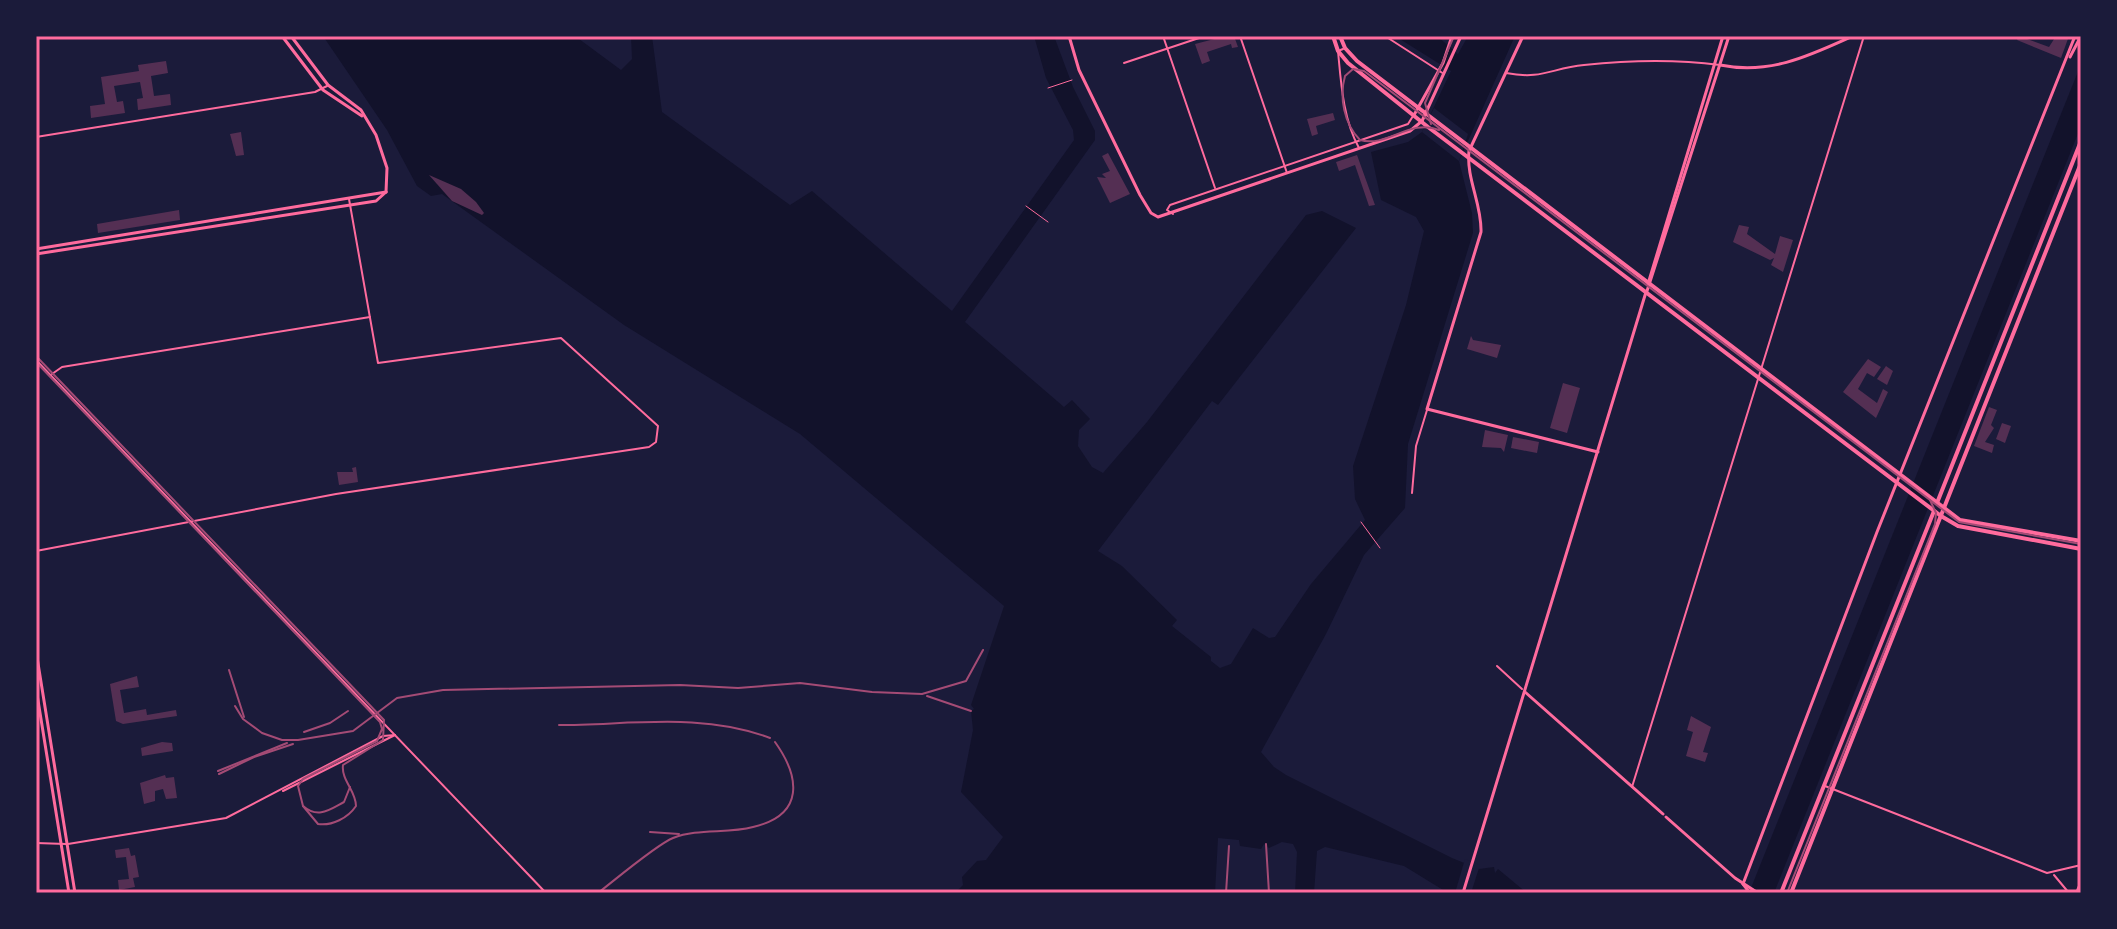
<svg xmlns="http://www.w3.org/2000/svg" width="2117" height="929" font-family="Lato,sans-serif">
<rect width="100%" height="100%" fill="#1b1b3a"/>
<!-- water -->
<g fill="#12122b">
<polygon points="323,36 575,36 621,70 632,59 631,36 652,36 662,112 790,205 812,191 952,311 1074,140 1073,130 1046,78 1034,36 1054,36 1073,87 1095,131 1095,140 965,322 1064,407 1072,400 1090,419 1079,430 1078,446 1092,467 1103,473 1147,422 1306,215 1322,211 1356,228 1218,405 1212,401 1098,551 1122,566 1177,620 1172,626 1211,657 1211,661 1220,668 1231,664 1253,628 1269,638 1275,637 1311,584 1365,520 1355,499 1353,466 1406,305 1424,231 1416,217 1381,200 1371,152 1408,142 1422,132 1451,71 1395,36 1437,36 1458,54 1468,36 1515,36 1459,161 1472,213 1473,233 1408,444 1405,508 1364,555 1326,634 1261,752 1274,767 1286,775 1452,858 1479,869 1494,867 1495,873 1498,869 1527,893 1448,893 1404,866 1325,847 1317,851 1314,893 1295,893 1297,852 1293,844 1282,842 1269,848 1264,844 1261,849 1240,846 1239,840 1218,838 1215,893 955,893 963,885 962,877 977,861 986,860 1003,837 961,792 973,730 971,711 974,709 971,705 1004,606 800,434 624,325 442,194 431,196 417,186 387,130"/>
<polygon points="2081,64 2081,126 1774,893 1749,893"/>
</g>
<!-- pier -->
<g fill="#1b1b3a">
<polygon points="1434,108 1468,134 1459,161 1422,132"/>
<polygon points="1465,859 1480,865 1471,893 1455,893"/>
</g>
<!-- building -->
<g fill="#542f53">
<polygon points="1226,36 1234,36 1238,47 1232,48 1231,44 1207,52 1210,61 1202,64 1195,44"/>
<polygon points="2019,36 2049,47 2056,36 2069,36 2061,58 2017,40"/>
<polygon points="166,61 168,73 151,76 154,96 170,94 171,105 138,110 137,99 143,98 140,82 114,86 117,102 123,101 125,113 91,118 90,106 105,104 101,77 139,71 138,65"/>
<polygon points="1333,113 1335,120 1316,126 1318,134 1312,136 1307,119"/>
<polygon points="241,132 244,155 236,156 230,134"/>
<polygon points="1108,153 1130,194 1110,203 1097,177 1106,178 1102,174 1110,171 1102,156"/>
<polygon points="1357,155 1375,205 1369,206 1355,165 1339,171 1336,162"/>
<polygon points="429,175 461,189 476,202 484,213 482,215 452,201"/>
<polygon points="179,210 180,220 98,233 97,224"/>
<polygon points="1739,225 1749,227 1747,234 1775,254 1780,236 1793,240 1783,272 1771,265 1774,258 1770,260 1733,242"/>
<polygon points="1471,336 1473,340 1501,345 1497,358 1467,349"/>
<polygon points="1868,359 1881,367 1874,377 1867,373 1858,389 1877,403 1883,389 1888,392 1876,418 1843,392"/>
<polygon points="1886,366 1893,371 1887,385 1877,379"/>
<polygon points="1563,383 1580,388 1567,433 1550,428"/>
<polygon points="1989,407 1997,410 1991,425 1994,428 1985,442 1994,445 1992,453 1974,446"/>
<polygon points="2002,423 2011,426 2005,443 1996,439"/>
<polygon points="1485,430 1508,435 1504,452 1501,448 1482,447"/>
<polygon points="1513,437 1539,442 1537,453 1511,448"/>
<polygon points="356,467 358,482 339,485 337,472 353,472 352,468"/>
<polygon points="137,676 139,687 120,690 124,713 146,709 147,715 176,710 177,716 123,724 116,721 110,684"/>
<polygon points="1691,716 1711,727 1703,752 1708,753 1705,762 1686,756 1693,732 1687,730"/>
<polygon points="162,742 172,743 173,751 142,756 141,748"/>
<polygon points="165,775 166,778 174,777 177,798 166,799 163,789 155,791 155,801 144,804 140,783"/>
<polygon points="129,848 131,856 135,855 139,877 133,878 135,887 119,890 118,880 129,879 126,857 116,858 115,850"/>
</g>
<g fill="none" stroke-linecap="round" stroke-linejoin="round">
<!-- path -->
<polyline stroke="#ff6b9d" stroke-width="1" points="1048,88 1072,80"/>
<!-- service -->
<g stroke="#ff6b9d" stroke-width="1">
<polyline points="1026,206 1048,222"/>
<polyline points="1361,522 1380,548"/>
</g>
<!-- minor -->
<g stroke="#ff6b9d" stroke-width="2">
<polyline points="1163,36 1215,188"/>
<polyline points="1240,36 1287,173"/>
<polyline points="1385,36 1444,74"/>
<path d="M1343,49L1338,51C1341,83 1343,119 1359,148"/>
<polyline points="1124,63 1205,36"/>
<path d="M1506,73C1543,80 1551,68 1584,65C1631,60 1674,59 1720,65"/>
<polyline points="36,137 315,92 327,86"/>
<polyline points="1173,214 1167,210 1170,205 1408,124 1413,116"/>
<polyline points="36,360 546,893"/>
<polyline points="52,374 62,367 370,317"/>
<polyline points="1412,493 1416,446 1427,410"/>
<polyline points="36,551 336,494 649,447 656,442 658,426 561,338 378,363 349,199"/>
<polyline points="1497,666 1522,689"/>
<polyline points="1825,786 2047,873 2081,865"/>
<polyline points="1632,787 1864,36"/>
<polyline points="283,791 395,735"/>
<polyline points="36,843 66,844"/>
<polyline points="68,844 226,818 383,736 395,735"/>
<polyline points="2054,875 2069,893"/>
<polyline points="2076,893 2081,881"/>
</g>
<!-- tertiary -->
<g stroke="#ff6b9d" stroke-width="3">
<polyline points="282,36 323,90 362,116"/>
<polyline points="291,36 328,85 361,110 376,135 387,168 386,192"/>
<path d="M1523,36L1469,151C1466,179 1482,204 1481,232L1427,409L1598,452"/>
<polyline points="2070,57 2081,36"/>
<path d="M1720,65C1770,75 1809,56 1853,36"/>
<polyline points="1414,115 1443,63 1452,36"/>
<polyline points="1422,121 1461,36"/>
<polyline points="36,249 386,192"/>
<polyline points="36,254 376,201 386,192"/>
<polyline points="1525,692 1663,814"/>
<polyline points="1666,817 1735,878 1758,893"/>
<polyline points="1743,884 1877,532 2075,36"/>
<polyline points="1743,884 1750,893"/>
<polyline points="1463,893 1646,292"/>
</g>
<!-- secondary -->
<g stroke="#ff6b9d" stroke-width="3">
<polyline points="1069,36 1079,70 1140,195 1151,213 1158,217 1410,131 1422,121"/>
<polyline points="1648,284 1723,36"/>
<polyline points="1647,291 1729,36"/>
<polyline points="36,651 75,893"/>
<polyline points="36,688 69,893"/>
</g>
<!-- primary -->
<g stroke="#ff6b9d" stroke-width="4">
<polyline points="1333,36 1338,51 1348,63 1428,127 1941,516 1958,526 2081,549"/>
<polyline points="1340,36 1345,48 1357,61 1960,520 2081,541"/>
<polyline points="1937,503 2081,141"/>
<polyline points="1781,893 1934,511"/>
<polyline points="1791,893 2081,163"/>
</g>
<!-- tram -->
<g stroke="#a44b75" stroke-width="2">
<polyline points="1431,124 1425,103 1454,36"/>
<path d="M1439,130C1410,118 1387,148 1360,140C1344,124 1339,97 1345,76L1353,69L1364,71L1959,522L2081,544"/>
<path d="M36,356L384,720L383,740L343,765C341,780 356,791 356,806C348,818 332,826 318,824L303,806L298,786L303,779L377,741L382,729L380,722L36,362"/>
<path d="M303,806C318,819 329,810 344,802L350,787"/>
<polyline points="1787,893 1935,524 1936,513 1930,500"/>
</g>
<!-- rail -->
<g stroke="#a44b75" stroke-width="2">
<polyline points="229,670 244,717"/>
<polyline points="927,696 971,711"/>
<polyline points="235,706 243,719 262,733 282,740 298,740 353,731 397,698 443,690 680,685 738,688 800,683 872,692 922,694 966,681 983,650"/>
<path d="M559,725C629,725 702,712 770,738"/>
<polyline points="304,732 330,723 348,711"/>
<polyline points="218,771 287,743"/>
<polyline points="219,774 254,757 293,744"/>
<polyline points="650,832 679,834"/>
<polyline points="1266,844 1269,893"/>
<path d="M598,893C615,880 656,845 673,838C698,828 727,834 753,827C805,815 800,777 775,742"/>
<polyline points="1226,893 1229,846"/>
</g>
</g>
<!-- border -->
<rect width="2117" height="929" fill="none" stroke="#1b1b3a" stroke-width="76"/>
<rect x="38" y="38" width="2041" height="853" fill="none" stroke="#ff6b9d" stroke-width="3"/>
</svg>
